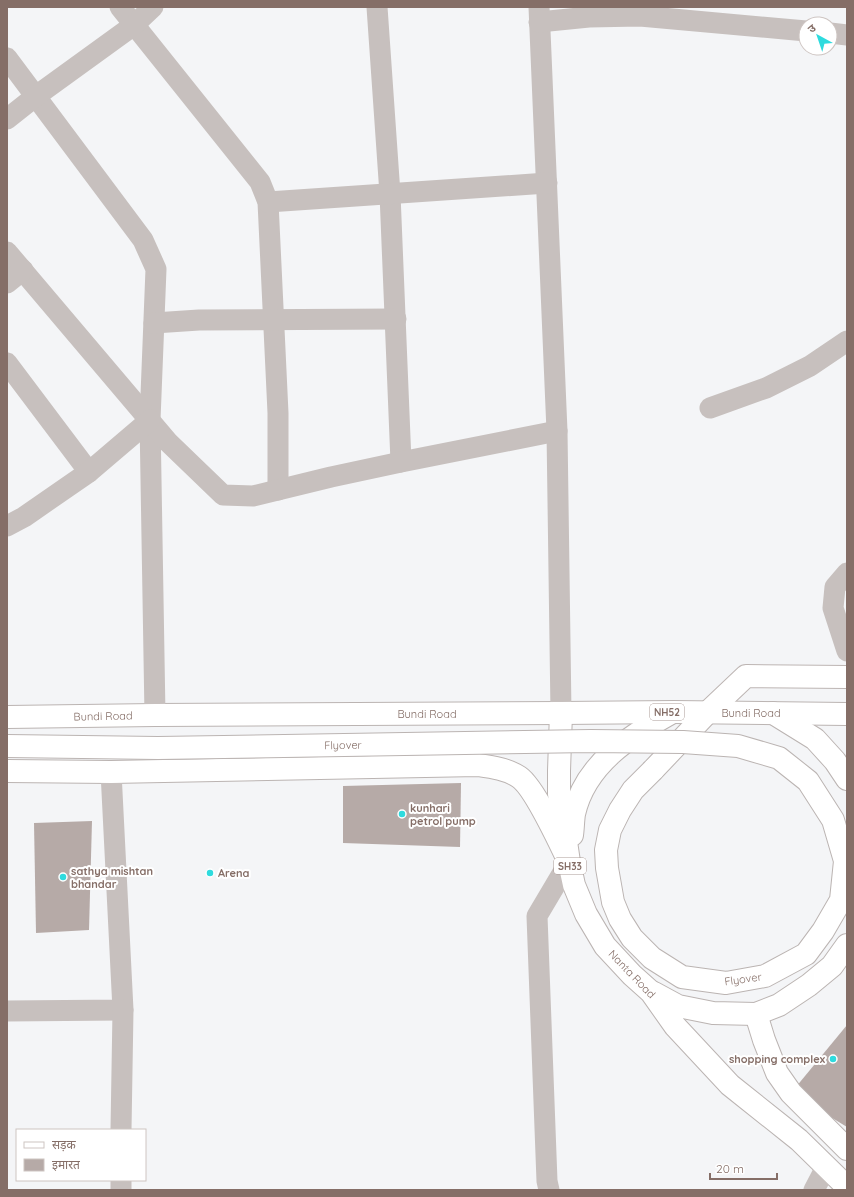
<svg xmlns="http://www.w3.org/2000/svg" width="854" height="1197" font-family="Quicksand,'Noto Sans Devanagari',sans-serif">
<rect width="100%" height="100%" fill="#f4f5f7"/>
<!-- building -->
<g fill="#b6aaa7">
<polygon points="461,783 460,847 343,843 343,786"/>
<polygon points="92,821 89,930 36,933 34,823"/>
<polygon points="847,1025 847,1127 791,1093"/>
</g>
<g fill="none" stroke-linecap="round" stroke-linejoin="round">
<!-- secondary casing -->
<g stroke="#bdb5b3" stroke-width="24">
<polyline id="secondary" points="708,712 746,676 847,677"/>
</g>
<!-- primary casing -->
<g stroke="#bbb4b2" stroke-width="24">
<g id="primary">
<polyline points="561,713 559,771 559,794 569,862 574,885 586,914 605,946 632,975 651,992 675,1026 730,1085 799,1140 847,1187"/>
<polyline points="773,713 815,739 835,761 847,779"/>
<polyline points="7,717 155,715 561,713 674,712 847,714"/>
<polyline points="653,770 708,712"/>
<path d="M7,771L111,772L478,765C492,767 507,769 519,777C534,787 560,843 569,862"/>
<path d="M572,835C573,828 573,820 574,814C585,764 630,736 671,713"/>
<polyline points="654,993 678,1006 713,1013 756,1014 779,1005 809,985 832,966 847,945"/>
<polyline points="756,1014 764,1040 777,1073 791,1093 847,1149"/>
</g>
</g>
<!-- street -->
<g stroke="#c7c0be" stroke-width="21">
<polyline points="120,7 260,182 268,202 278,413 278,490"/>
<polyline points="377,7 390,194 401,462"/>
<polyline points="539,7 557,431 561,713"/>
<polyline points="539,22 589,17 640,16 806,31"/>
<polyline points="830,33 847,35"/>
<polyline points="7,58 143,240 156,269 150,420 155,715"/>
<polyline points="7,119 36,96 134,25 153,7"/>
<polyline points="268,202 547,183"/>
<polyline points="7,252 168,442 223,495 253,496 331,477 401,462 557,431"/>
<polyline points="7,283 23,270"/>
<polyline points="154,323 199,320 396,319"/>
<polyline points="7,363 89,472"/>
<polyline points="710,408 766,388 810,366 847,341"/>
<polyline points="7,526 24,517 89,472 150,420"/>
<polyline points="847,573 835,587 833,608 847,651"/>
<polyline points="7,1011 123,1010 111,772"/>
<polyline points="121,1130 123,1010"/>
<polyline points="121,1190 121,1180"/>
<polyline points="549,1190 547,1181 537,916 569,862"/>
<polyline points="814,1190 826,1167"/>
</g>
<!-- secondary -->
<use href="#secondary" stroke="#fff" stroke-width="22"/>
<!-- primary -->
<use href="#primary" stroke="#fff" stroke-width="22"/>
<!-- primary-bridge casing -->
<g stroke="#bbb4b2" stroke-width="24" stroke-linecap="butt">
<polyline id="primary-bridge" points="7,746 158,748 591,741 683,742 738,746 779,758 808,781 833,820 845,861 841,900 823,931 806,954 765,976 726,983 682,977 652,958 632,938 620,919 613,902 607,868 606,850 610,830 620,810 633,790 653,770"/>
</g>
<!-- primary-bridge -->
<use href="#primary-bridge" stroke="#fff" stroke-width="22"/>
</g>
<!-- markers -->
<g fill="#2edbde" stroke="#fff" stroke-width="1.5">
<circle cx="402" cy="814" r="4"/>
<circle cx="210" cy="873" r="4"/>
<circle cx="63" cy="877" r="4"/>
<circle cx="833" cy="1059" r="4"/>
</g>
<g text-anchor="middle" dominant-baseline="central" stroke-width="4" stroke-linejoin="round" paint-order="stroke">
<!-- shield labels -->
<g fill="#fff" stroke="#aa9a95" stroke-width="1">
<rect x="650" y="704" width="34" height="16" rx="3"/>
<rect x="554" y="858" width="32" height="16" rx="3"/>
</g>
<g font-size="10" font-weight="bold" fill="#856e67">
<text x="667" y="712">NH52</text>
<text x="570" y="866">SH33</text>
</g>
<!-- street labels -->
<g font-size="11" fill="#856e67" stroke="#fff">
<text x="751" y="713">Bundi Road</text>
<text x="427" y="714">Bundi Road</text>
<text transform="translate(103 716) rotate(-1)">Bundi Road</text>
<text transform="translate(343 745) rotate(-1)">Flyover</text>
<text transform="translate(632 974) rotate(46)">Nanta Road</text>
<text transform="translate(743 979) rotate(-8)">Flyover</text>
</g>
<!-- poi labels -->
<g font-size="11" font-weight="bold" fill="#856e67" stroke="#fff" text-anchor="start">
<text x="410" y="808">kunhari<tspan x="410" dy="13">petrol pump</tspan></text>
<text x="71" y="871">sathya mishtan<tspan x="71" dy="13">bhandar</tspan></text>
<text x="218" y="873">Arena</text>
<text x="825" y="1059" text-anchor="end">shopping complex</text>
</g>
</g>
<!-- border -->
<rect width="854" height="1197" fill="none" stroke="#856e67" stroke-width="16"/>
<!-- legend -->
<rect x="16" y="1129" width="130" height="52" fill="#ffffff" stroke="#cec5c2"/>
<rect x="24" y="1142" width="20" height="6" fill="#ffffff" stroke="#cec5c2"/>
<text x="52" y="1149" font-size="12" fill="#856e67">सड़क</text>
<rect x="24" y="1159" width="20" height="12" fill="#b6aaa7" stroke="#cec5c2"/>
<text x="52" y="1169" font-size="12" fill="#856e67">इमारत</text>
<!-- north arrow -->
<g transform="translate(818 36) rotate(320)"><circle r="19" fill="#ffffff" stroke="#cec5c2"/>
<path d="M0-3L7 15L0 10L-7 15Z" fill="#2edbde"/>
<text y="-6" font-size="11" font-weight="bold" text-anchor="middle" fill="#856e67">उ</text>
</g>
<!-- scale -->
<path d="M710 1173v6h67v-6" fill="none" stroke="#856e67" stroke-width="2"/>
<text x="716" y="1173" font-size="12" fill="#856e67" stroke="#ffffff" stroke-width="3" paint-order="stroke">20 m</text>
</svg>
